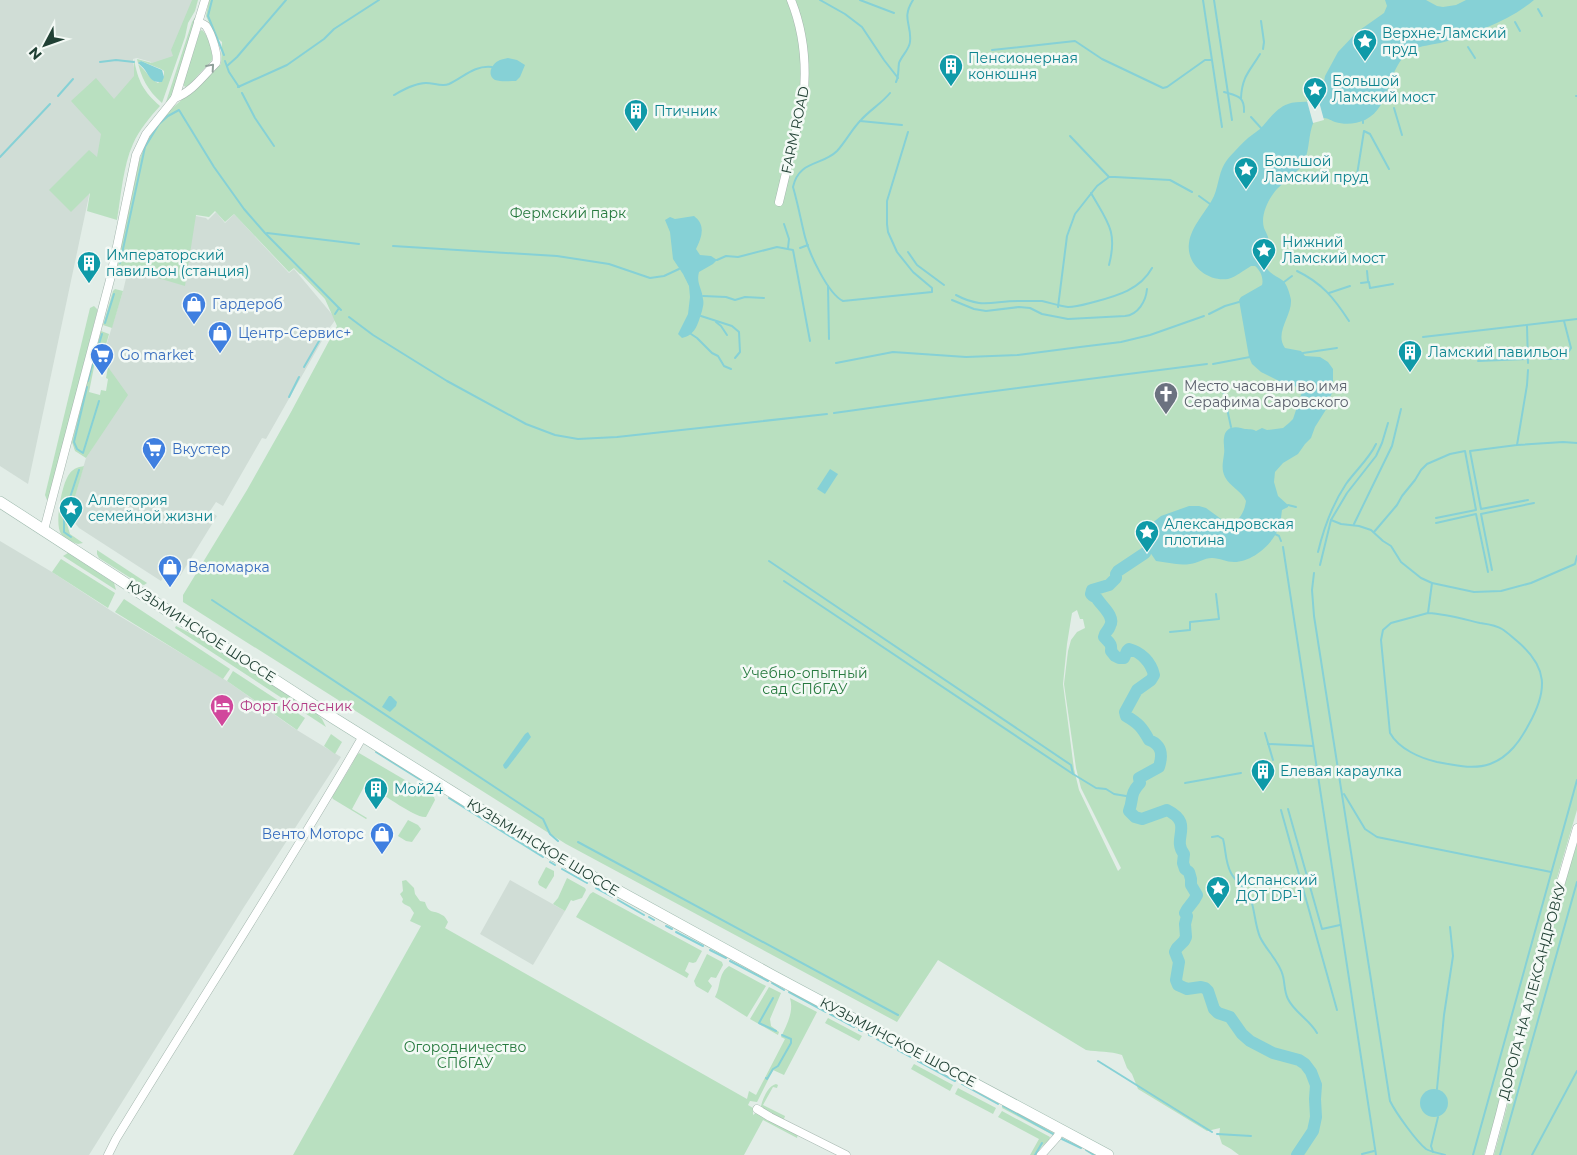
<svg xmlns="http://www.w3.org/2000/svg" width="1577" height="1155" font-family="Montserrat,sans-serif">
<rect width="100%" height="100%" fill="#e2ede7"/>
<!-- built -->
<g fill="#d0ddd6">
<polygon points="0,0 193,0 174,57 152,65 151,62 137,58 133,59 135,76 97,158 28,484 0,466"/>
<polygon points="160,137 201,179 196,216 206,218 208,220 216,212 225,223 234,214 289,273 294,269 336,319 328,330 266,439 262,438 223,506 216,502 210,511 217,516 180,576 168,569 161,581 79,528 69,516 86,458 100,436 113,375 102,359 123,291"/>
<polygon points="0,541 52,572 113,612 227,681 292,727 341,757 244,907 89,1155 0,1155"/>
<polygon points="510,880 565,911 533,965 480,934"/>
</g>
<!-- green -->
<g fill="#b9e0c0" fill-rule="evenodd">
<path d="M192,0H198L195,11L188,23L185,37L162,103C147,90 141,77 137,59L152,63L173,56L171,50ZM141,61L161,69L164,71V77L158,83C149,79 146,70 138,64Z"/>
<path d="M209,0H787L798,34L806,101L795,0H1577V810L1540,936L1495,1118L1484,1155H1300L1315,1132L1320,1118L1317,1098L1319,1087L1315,1074L1305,1062L1298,1057L1279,1052L1256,1042L1241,1030L1235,1027L1242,1037L1250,1043L1271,1054L1298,1062L1306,1069L1313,1081L1314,1085L1312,1101L1314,1120L1309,1134L1295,1155H1239L1231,1149L1222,1144L1219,1135L1220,1128L1207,1131L1138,1089L1132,1074L1127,1068L1122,1055C1110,1051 1098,1052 1086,1050L938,960L897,1022L566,844L183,602V595L247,490L291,412L337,326L325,299L301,274H300L294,268L289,272L234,214L225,222L215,211L209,217L196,215L185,286L117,266L139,161L148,137L166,114L221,64L222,42L216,37L206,16ZM1077,610L1080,619H1083L1085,628L1077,632L1071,640L1068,651L1064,684L1076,768L1081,788L1121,868L1118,871L1079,790L1074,769L1063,684L1067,644L1072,613Z"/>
<polygon points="195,17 196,17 172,97 167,102 166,102 192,22"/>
<path d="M202,30C208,35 213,50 212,60L189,85L185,87L183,84L200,31Z"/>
<path d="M134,59C138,81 143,91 160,106C150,117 139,130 133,144C123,166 121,196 117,220L87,211L90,193L71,212L49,190L89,150L97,157L101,134L71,101L96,78L114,99L134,76Z"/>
<polygon points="115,289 123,291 112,328 103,325 113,291"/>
<polygon points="94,306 97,309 97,312 49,499 47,500 45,495 90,308"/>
<polygon points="101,331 109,334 102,359 94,357"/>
<polygon points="92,361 95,362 89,392 100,395 101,390 106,391 108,379 106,378 108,367 128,395 86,458 75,451 72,442"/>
<path d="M84,466L67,524L70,534L83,543L78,544C72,542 64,538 61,534C54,523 62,482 70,473C74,468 79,467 84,466Z"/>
<polygon points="97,550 147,583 144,585 140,584 99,558 97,554"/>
<polygon points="68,553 114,583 116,590 63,556"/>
<polygon points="61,559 115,593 108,608 52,572"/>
<polygon points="124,599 230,669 223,679 115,612"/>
<polygon points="176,626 196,636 317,714 322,719 326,727 175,628"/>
<polygon points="233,671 305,718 297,730 227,681"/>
<polygon points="331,734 342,742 335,754 324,746"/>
<path d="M359,753L434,797L435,800L426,817C416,819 377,790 366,783L352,809L367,818L366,819L333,799L332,797L351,766L356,756Z"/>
<polygon points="408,820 418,825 421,829 412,842 406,841 398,836"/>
<path d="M1577,843V1155H1494C1523,1051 1545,946 1577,843Z"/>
<polygon points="546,867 554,871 554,876 546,889 539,885 538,882"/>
<polygon points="567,878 585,888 586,890 582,898 573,901 571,900 565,911 553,904 558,898"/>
<path d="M406,880L414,888L415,894L420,901L425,902C429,915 433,909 442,915C445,916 446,919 448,922L445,928L747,1099L749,1091L756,1095L785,1039L781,1037C787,1024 794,1012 790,998L817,1012L784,1075L773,1070L757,1102L750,1101L748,1105L753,1108V1115L757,1112L798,1133L797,1138L763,1120L744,1155H293L421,926L410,921L414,913L410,907L404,904L402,902L403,899L400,894L403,891L402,881Z"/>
<polygon points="593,892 702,951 696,962 693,963 689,962 685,971 689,974 687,978 576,917 590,894"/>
<polygon points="707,954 722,962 723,965 716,978 711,977 708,981 712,986 708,993 696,986 694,981"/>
<path d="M729,966L766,986L747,1017L715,997C721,987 718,973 729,966Z"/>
<polygon points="769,987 781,993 770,1019 771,1026 779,1032 778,1035 750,1019"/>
<polygon points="828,1018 862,1036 859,1041 825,1023"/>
<polygon points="914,1064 953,1085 950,1091 911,1069"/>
<path d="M776,1084L778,1085L777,1088L773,1087L763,1105L785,1116L784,1119L781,1120L761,1107V1106C763,1098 768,1086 776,1084Z"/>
<polygon points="958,1088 996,1108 993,1114 955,1094"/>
<polygon points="1003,1105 1054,1133 1053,1135 1002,1108"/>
<polygon points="1002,1111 1050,1137 1049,1140 1042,1146 1036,1155 1030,1155 1039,1139 998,1117"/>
</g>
<!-- water -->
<g fill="#86d1d6">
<path d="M1385,0H1426L1437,6L1443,7L1456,5L1466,0H1534C1509,21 1475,33 1444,42C1434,45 1420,45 1411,51C1386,66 1393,106 1365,120C1356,124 1345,125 1335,122C1332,121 1328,118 1324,118C1321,118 1317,120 1314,121C1308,134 1310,149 1304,162C1297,174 1286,180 1277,189C1269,198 1260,215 1264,228C1266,233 1269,237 1269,242C1269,249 1265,255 1265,261C1265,272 1275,275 1282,280C1287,283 1290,295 1291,300C1292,316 1274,333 1285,348L1301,351L1305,356L1320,357L1328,362L1333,369V386L1332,393L1327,404V408L1315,427L1311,438L1305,444L1298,454L1283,463L1275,472L1274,482L1278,496L1288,505V507L1282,510C1281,517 1281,523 1278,529C1272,545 1252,562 1234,562C1226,562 1220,558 1212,558C1204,558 1198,563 1190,564C1178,566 1167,562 1156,561L1141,539L1151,524L1161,516L1189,506H1199L1206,508L1228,524C1239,524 1245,510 1246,501C1242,491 1230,487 1225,477C1221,469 1223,462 1224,454C1225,449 1223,443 1224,438C1225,428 1233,426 1241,428C1246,430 1251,428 1256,431L1262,428L1267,430L1283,428L1289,423L1293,419L1302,392L1299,387L1287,385L1261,372L1252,364L1249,357L1239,300L1241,297L1262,285C1264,278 1260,270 1255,266H1251C1244,270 1236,277 1228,279C1207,282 1186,264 1189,243C1191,226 1207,211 1214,196C1219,184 1219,170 1227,160C1231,155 1243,142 1248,138C1252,135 1256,132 1260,129C1269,120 1276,108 1288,104C1298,100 1312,104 1321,98L1325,76L1338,52L1357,32L1384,13L1387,6Z"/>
<path d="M508,58L517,60L525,65L520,77L516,81C510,81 501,82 495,80C486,75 492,63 500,60C502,59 505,59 508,58Z"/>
<path d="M141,61L162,70L164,77L162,82C151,83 150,77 145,70C143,67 140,65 138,63Z"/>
<path d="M694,216C706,225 702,237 696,249L700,255L711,256L717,260L713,264L699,272C696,283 702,288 703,299C704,304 703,306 702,311C698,323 696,335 682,338L678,334L688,314L690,297L689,286L683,274L673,259L670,232L665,220L670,217L675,219Z"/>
<polygon points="830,469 838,474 825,494 817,489"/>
<polygon points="389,696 391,696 397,702 396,706 390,712 382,707"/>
<polygon points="528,732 531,737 508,767 506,769 504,768 503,765 525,734"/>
<circle cx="1434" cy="1103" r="14"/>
</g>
<!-- pier -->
<polygon fill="#e2ede7" points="1318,98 1324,120 1313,123 1307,101"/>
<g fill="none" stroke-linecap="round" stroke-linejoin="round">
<!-- stream -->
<g stroke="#86d1d6" stroke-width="2">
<polyline points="212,0 208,16 224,55"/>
<polyline points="820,0 845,14 862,27 884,60 898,78"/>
<polyline points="860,0 894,13"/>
<polyline points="1203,0 1222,127"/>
<polyline points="1214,0 1232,120"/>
<polyline points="1538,9 1542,16"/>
<polyline points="1261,21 1264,42 1263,49"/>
<polyline points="1515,22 1520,31"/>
<polyline points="1468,47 1475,58"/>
<polyline points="992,50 1075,41 1102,59 1163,88 1167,87 1205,60 1211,60"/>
<polyline points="225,61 229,72 239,87"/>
<polyline points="100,62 116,60 134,62"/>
<polyline points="227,66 237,57 286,0"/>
<path d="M896,82C899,76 898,70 899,63C902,55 909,50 910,42C912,24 901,19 913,0"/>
<polyline points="238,87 287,65 324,39 334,29 379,0"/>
<path d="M1224,92C1237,96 1245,96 1244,112"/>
<polyline points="242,93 255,118 274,146"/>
<path d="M890,93C882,103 870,110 861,120C852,129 846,141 837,151C822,166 799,160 793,187C798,204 801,221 805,237C809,253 828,294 843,301L932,292V288L913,272L897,252L888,232L887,224V201L908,132"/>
<path d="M394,95C403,90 415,83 426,83C434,83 442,87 449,84C464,77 474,65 492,67"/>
<polyline points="58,96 73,79"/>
<polyline points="1576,96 1577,96"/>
<path d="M1241,98C1242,76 1250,71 1260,54"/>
<polyline points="1383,100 1386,102"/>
<polyline points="1394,108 1402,135"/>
<polyline points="1251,117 1261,128"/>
<polyline points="860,121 902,125"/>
<polyline points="1363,123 1363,121"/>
<polyline points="1070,136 1109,177"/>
<polyline points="0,157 50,104"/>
<polyline points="1356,181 1364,131 1370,134 1389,169"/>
<path d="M1091,193C1107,221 1118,231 1109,265"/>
<polyline points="1199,196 1210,204"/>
<polyline points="784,224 789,239 788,248"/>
<polyline points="267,233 359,244"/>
<polyline points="393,246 557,256 609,264 650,278 664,276 679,269"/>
<polyline points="800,248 808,245"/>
<polyline points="908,252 917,265 944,285"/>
<polyline points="717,260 726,256 738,257 777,247 793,250 810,341"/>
<polyline points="120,263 145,147 159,124 168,116 179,110 214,167 244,209 265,233 341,310"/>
<path d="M1297,271C1322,283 1334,298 1349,321"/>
<polyline points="1367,271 1368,281"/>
<polyline points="1284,282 1292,276"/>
<polyline points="1361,283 1369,282 1370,288 1393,284"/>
<polyline points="828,286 829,339"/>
<polyline points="1329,293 1350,286"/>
<path d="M956,295C982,309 992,301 1019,301C1026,301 1034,301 1042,301C1051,303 1059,306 1068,307C1077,307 1086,304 1094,302C1116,296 1140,290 1152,268"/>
<polyline points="703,296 726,297 735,300 745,297 764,298"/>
<path d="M952,300L974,309L986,311L1019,307L1030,308L1042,314L1068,319L1125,316C1138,315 1146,301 1147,289"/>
<polyline points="1058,307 1067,236 1075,214 1097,186 1109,177 1115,177 1170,180 1192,192"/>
<polyline points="335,314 339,308"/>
<polyline points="1209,314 1225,306 1239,302"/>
<polyline points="701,316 732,326 739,332 740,352 735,358"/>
<polyline points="349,317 373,335 447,381 526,424 555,435 578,439 617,437 827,414"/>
<polyline points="716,322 721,326 727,335"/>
<polyline points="105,323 114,294"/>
<polyline points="1527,326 1528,363"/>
<polyline points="691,334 697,338 712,353 718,356 724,366 731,369"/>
<polyline points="1423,337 1577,319"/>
<polyline points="1303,353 1337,348"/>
<polyline points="95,357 102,334"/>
<polyline points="1542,359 1564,359 1571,348 1564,321"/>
<polyline points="1478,361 1527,359"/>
<polyline points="836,363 893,352 966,357 1018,355 1080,347 1121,342 1150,335 1204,316"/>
<polyline points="1213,364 1250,357"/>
<polyline points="304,367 326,329"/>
<polyline points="1528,370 1527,385 1517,445 1470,451 1481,509 1528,500"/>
<polyline points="88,381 93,362"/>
<polyline points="87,387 74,442 77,449 83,453 99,401"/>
<polyline points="1280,387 1284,383"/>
<polyline points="1223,390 1231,427"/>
<polyline points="289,397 299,377"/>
<polyline points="834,413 964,395 1207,364"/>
<polyline points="1517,445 1563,442 1577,443"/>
<polyline points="1288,505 1296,507"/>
<polyline points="1331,520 1341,524 1359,526 1371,530 1383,541 1391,546 1401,562 1421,578 1432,583 1474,592 1501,591 1531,583 1575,564 1577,556"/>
<polyline points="1436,523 1476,514 1488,572"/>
<polyline points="1354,524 1392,446 1401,409"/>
<polyline points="1374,532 1397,505 1402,496 1415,480 1421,470 1427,464 1450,454 1465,451 1476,510 1436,518"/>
<polyline points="1275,534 1279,536 1281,541"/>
<polyline points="71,537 64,532 64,516 79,470"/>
<polyline points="1283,547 1376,1155"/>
<path d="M1318,552C1324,527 1332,505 1346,484C1356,470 1369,459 1376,444"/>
<polyline points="769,561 1071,765 1073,774"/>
<polyline points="1320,565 1331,520 1347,493 1376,456 1382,443 1388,423"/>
<polyline points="1492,570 1481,514 1534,503"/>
<path d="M1314,573L1312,590L1314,616L1390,1101C1396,1113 1416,1141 1426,1149C1431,1152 1439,1153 1445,1155"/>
<polyline points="784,581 1073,774 1096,788 1106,789 1114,794 1126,796 1131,799"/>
<polyline points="212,600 543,819 550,834 558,841"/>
<path d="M1428,613L1391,623L1383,630L1381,640L1390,733C1399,749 1420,758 1437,762C1454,765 1473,770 1490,764C1509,757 1520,741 1529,724C1548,690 1548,667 1517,641C1512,637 1507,632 1502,629C1496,625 1487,624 1480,623C1463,619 1446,614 1428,613L1432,583"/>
<polyline points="1170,632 1190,630 1190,622 1219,619 1216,594"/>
<polyline points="1265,733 1273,760"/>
<polyline points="1268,744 1313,746"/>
<polyline points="376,752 440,792"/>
<polyline points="1185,783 1241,773"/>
<polyline points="1344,794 1365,829 1377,837 1551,872"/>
<polyline points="449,798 543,857"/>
<polyline points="1288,809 1322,929 1340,925"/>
<polyline points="1281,810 1337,1010"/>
<path d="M1212,837L1218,836L1223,839C1226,850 1225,862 1231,873C1236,883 1248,888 1251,900C1255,912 1255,925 1260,937C1266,950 1280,962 1283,976C1285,984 1284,991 1288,999C1294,1012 1310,1020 1317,1033"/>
<polyline points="578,842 898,1015"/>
<polyline points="550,862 555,865"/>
<polyline points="562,869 587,883"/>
<polyline points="596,888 613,897"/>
<polyline points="618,900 644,915"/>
<polyline points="649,917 654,920"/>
<polyline points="666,926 672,929"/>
<polyline points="676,932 703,946"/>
<polyline points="710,950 726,958"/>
<polyline points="730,961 768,981"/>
<polyline points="772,983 784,990"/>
<polyline points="789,992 826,1012"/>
<polyline points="773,998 759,1023 776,1031"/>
<polyline points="830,1014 854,1027"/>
<polyline points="859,1030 862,1031"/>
<polyline points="869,1035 872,1036"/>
<polyline points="877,1039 892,1047"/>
<polyline points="898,1050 911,1057"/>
<polyline points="918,1061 955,1081"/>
<polyline points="1098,1061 1212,1132"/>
<polyline points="766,1078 767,1079 773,1069 778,1066 791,1043 791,1039 782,1035"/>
<polyline points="962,1084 998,1104"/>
<polyline points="1437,1089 1444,1015 1453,956 1450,927"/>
<polyline points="1003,1106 1053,1134"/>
<polyline points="1217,1134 1251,1136"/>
<polyline points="1062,1139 1081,1148"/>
<polyline points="1086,1150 1094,1155"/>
<polyline points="1433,1152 1431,1146 1438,1117"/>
<polyline points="1362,1154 1374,1151"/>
<polyline points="1035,1155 1042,1143"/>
<polyline points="1473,1155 1577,780"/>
<polyline points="1500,1155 1577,882"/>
<polyline points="1532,1155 1577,1071"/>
</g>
<!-- river -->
<path stroke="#86d1d6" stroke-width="12" d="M1145,553L1118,571L1116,574V578L1109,585L1092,590L1091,594L1093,596L1096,597C1100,605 1116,616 1110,626C1108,632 1105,631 1104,637C1109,643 1112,643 1111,651L1115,656L1119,658H1124L1127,651L1129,649C1141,652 1151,662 1154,675L1151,680L1137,690L1125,712L1126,716C1138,723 1142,727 1149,740C1162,745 1163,754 1159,767L1139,778L1140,783C1129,795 1134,798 1129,811L1135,817L1142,819L1167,810C1195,824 1171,838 1184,854L1183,863L1185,869L1189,872L1191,879V885L1197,895C1193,904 1188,906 1185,913L1187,916L1185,924L1186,937L1184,941L1177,948L1175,952L1179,962L1176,980L1178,985L1187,989L1201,987L1205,988L1208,991L1214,1009L1218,1013L1230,1017L1242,1034L1250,1041L1273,1053L1299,1060L1305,1064L1311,1072L1316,1085L1315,1099L1316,1117L1313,1131L1297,1155"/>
<!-- minor casing -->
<g stroke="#a4b6ae" stroke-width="9">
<g id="minor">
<path d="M175,98C192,92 203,76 216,63C219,56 211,33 206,26C204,24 201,23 198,22"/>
<path d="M779,202L803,102C807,67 804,32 791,0"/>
<polyline points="44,530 110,280 136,155 146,134 175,98 205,0"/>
<polyline points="757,1109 770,1117 846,1155"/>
<path d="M108,1155L116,1139C198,1004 285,872 363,736"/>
<polyline points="1041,1155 1057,1137 1061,1130"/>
<polyline points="1489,1155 1500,1114 1540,954 1577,828"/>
</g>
</g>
<!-- secondary casing -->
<g stroke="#9fbaae" stroke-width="12">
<polyline id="secondary" points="0,502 335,719 553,855 773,976 1108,1155"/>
</g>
<!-- minor -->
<use href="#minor" stroke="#fff" stroke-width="8"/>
<!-- secondary -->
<use href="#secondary" stroke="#fff" stroke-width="11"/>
</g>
<!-- one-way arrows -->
<defs><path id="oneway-chevron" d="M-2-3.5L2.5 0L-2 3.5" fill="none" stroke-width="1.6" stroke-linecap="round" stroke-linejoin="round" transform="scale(1.25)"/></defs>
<use stroke="#90a09a" href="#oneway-chevron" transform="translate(211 67) rotate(-49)"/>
<!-- icons -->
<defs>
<g id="sight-pin" transform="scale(1.25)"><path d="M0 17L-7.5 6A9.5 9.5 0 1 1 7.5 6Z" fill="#0f9aa8" stroke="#f3f9f5"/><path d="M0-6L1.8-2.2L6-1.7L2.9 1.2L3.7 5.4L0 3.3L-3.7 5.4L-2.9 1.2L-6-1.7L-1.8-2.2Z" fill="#fff"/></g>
<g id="building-pin" transform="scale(1.25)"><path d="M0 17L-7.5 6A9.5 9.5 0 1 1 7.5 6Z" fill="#0f9aa8" stroke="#f3f9f5"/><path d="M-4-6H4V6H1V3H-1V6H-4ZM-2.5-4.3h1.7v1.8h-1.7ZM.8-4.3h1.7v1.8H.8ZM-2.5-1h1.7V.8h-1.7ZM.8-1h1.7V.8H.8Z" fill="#fff"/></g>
<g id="shop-pin" transform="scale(1.25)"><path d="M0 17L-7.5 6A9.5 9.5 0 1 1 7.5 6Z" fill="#3f7fe0" stroke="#f3f9f5"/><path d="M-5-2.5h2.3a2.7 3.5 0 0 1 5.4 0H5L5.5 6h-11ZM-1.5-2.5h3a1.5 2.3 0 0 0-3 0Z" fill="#fff"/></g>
<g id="supermarket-pin" transform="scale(1.25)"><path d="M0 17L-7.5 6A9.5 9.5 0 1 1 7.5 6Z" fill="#3f7fe0" stroke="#f3f9f5"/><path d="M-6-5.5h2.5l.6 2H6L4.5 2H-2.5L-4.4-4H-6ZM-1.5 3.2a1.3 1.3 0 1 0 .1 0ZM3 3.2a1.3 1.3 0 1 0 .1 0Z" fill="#fff"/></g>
<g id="church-pin" transform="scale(1.25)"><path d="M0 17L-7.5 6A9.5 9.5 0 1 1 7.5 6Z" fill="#6b7280" stroke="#f3f9f5"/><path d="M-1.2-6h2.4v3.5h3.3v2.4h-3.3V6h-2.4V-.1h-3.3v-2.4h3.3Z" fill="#fff"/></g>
<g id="hotel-pin" transform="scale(1.25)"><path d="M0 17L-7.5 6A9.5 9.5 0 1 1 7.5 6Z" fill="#d1479c" stroke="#f3f9f5"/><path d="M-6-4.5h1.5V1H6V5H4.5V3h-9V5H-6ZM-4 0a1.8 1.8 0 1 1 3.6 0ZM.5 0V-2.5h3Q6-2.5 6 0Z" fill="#fff"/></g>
</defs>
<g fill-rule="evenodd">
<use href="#sight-pin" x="1365" y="41"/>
<use href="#building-pin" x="951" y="66"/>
<use href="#sight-pin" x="1315" y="89"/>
<use href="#building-pin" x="636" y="111"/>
<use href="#sight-pin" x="1246" y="169"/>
<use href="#sight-pin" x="1264" y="250"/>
<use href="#building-pin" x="89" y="263"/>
<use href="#shop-pin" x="194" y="304"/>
<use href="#shop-pin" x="220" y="333"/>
<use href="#building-pin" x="1410" y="352"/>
<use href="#supermarket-pin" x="102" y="355"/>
<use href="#church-pin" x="1166" y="394"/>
<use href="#supermarket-pin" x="154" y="449"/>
<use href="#sight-pin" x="71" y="508"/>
<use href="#sight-pin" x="1147" y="532"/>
<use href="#shop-pin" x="170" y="567"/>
<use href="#hotel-pin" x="222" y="706"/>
<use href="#building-pin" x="1263" y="771"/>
<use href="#building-pin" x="376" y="789"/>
<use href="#shop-pin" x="382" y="834"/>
<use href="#sight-pin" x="1218" y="888"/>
</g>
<g text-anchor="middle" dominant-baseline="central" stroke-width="5" stroke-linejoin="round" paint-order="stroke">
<!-- culture labels -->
<g font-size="14" fill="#0d838f" stroke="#f3f9f5" text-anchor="start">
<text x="1382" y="33">Верхне-Ламский<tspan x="1382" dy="16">пруд</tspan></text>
<text x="968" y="58">Пенсионерная<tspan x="968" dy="16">конюшня</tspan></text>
<text x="1332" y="81">Большой<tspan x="1332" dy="16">Ламский мост</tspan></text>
<text x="654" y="111">Птичник</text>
<text x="1264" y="161">Большой<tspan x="1264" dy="16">Ламский пруд</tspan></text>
<text x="1282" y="242">Нижний<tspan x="1282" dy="16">Ламский мост</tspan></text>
<text x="106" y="255">Императорский<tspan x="106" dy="16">павильон (станция)</tspan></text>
<text x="1428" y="352">Ламский павильон</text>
<text x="88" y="500">Аллегория<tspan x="88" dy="16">семейной жизни</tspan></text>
<text x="1164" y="524">Александровская<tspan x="1164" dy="16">плотина</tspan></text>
<text x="1280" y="771">Елевая караулка</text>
<text x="394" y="789">Мой24</text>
<text x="1236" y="880">Испанский<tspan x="1236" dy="16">ДОТ DP-1</tspan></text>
</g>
<!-- street labels -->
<g font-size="14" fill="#204034" stroke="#f3f9f5">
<text transform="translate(795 130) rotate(-78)">FARM ROAD</text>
<text transform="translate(201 631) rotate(33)">КУЗЬМИНСКОЕ ШОССЕ</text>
<text transform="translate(543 847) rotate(31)">КУЗЬМИНСКОЕ ШОССЕ</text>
<text transform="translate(1532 991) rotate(-75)">ДОРОГА НА АЛЕКСАНДРОВКУ</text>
<text transform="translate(898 1042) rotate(28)">КУЗЬМИНСКОЕ ШОССЕ</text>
</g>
<!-- park labels -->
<g font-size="14" fill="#277a3f" stroke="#f3f9f5">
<text x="568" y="213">Фермский парк</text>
<text x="805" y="673">Учебно-опытный<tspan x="805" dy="16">сад СПбГАУ</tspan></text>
<text x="465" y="1047">Огородничество<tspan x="465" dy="16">СПбГАУ</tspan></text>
</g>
<!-- shop labels -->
<g font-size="14" fill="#366cbe" stroke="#f3f9f5" text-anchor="start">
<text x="212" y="304">Гардероб</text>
<text x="238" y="333">Центр-Сервис+</text>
<text x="120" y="355">Go market</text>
<text x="172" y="449">Вкустер</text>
<text x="188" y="567">Веломарка</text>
<text x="364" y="834" text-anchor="end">Венто Моторс</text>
</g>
<!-- worship labels -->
<g font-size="14" fill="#5b616d" stroke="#f3f9f5" text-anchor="start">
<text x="1184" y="386">Место часовни во имя<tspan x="1184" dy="16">Серафима Саровского</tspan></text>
</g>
<!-- hotel labels -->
<g font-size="14" fill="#b23c85" stroke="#f3f9f5" text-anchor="start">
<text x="240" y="706">Форт Колесник</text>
</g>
</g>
<!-- north arrow -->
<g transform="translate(45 45) rotate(229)" stroke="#f3f9f5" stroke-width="4" paint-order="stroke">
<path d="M0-4L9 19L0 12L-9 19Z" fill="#204034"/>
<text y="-8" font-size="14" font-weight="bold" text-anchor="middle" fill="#204034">N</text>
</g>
</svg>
